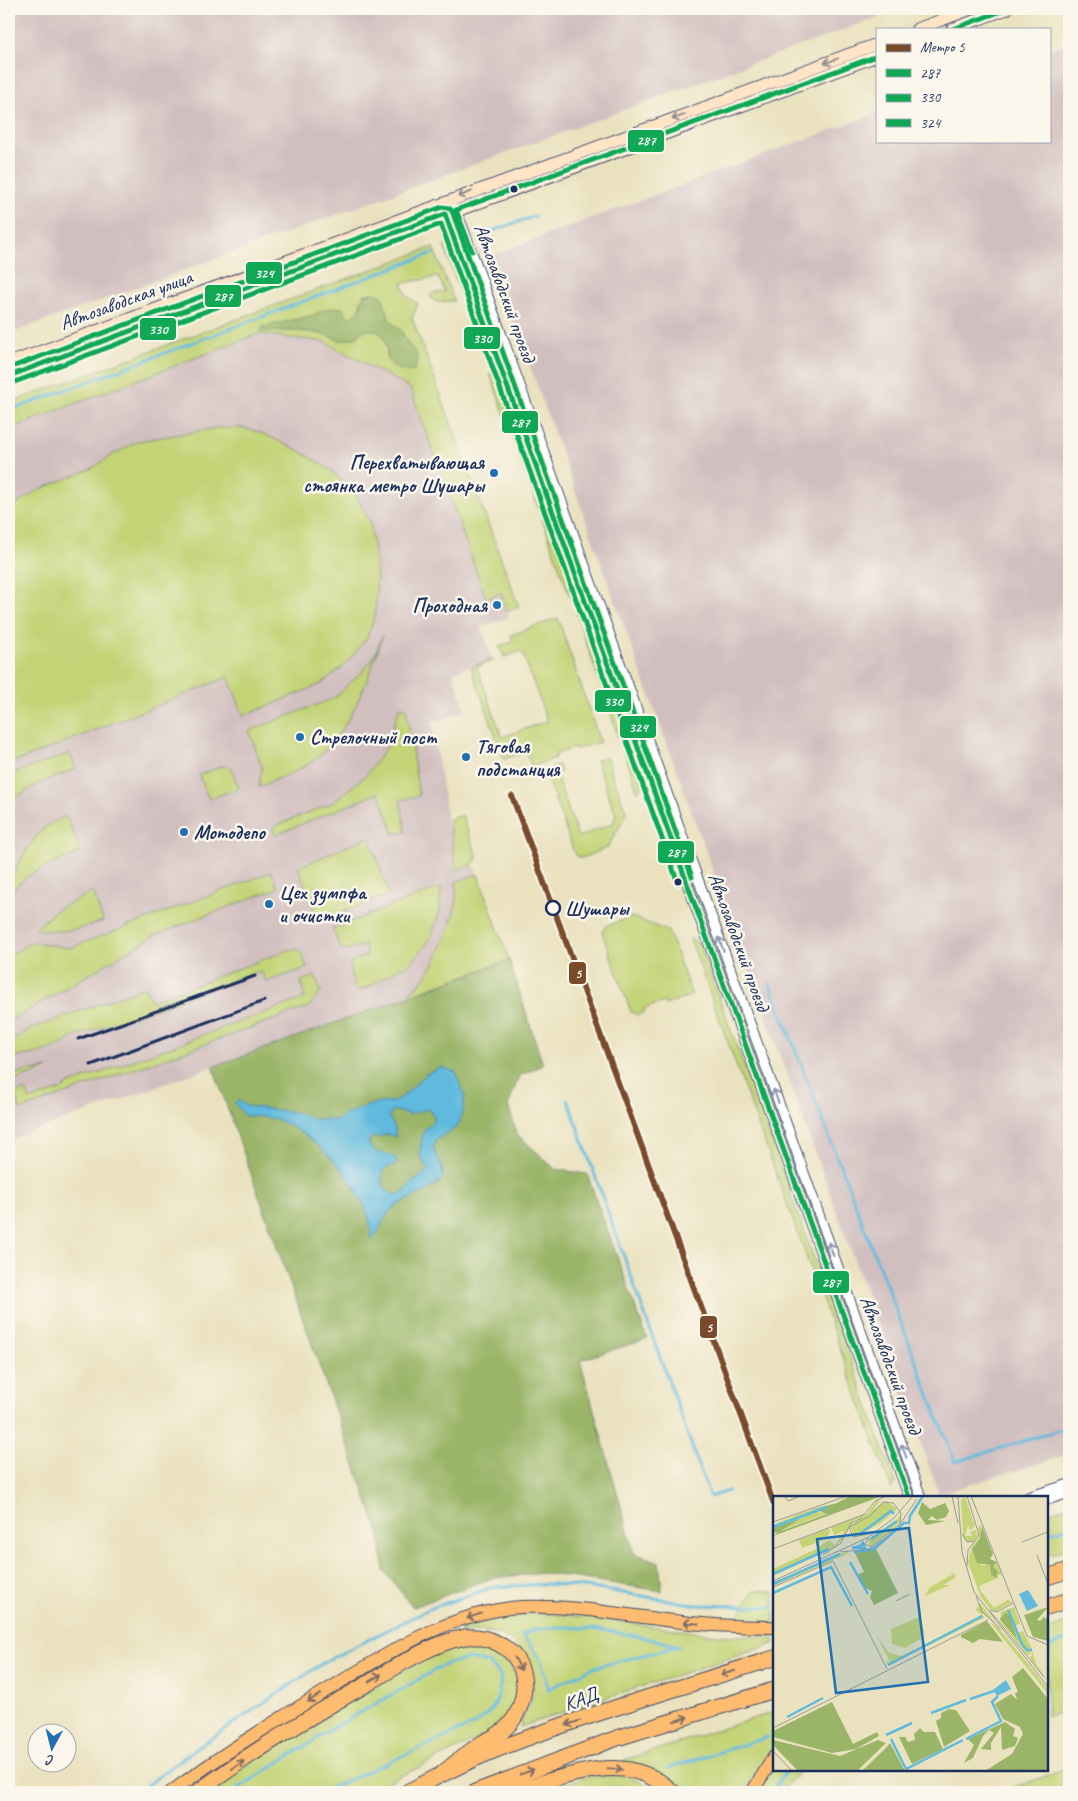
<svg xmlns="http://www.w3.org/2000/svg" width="1078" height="1801" font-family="Caveat,sans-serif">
<rect width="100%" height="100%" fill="#fbf7ec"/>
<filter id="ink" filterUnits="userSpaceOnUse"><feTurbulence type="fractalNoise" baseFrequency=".02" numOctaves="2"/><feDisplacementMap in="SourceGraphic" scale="10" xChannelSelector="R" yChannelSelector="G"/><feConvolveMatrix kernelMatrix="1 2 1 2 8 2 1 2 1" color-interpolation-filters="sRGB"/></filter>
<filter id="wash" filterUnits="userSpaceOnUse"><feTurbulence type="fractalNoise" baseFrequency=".0096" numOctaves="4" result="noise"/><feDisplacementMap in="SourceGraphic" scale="20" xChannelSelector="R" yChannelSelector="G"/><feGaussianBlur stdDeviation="1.12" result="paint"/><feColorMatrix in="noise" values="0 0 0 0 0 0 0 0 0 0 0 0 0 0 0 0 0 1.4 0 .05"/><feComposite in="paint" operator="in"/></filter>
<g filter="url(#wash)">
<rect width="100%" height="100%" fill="#eae2bf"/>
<!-- industrial -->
<g fill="#d1bfbf">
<polygon points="9,9 901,9 9,334"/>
<polygon points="1069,43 1069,1454 939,1494 490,256 877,113 877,141 1049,141 1049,50"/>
<polygon points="258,334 325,342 410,388 486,598 501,593 509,617 481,627 492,659 453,672 466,711 432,722 447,820 456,817 509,960 9,1140 9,429"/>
</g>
<!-- green -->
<g fill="#c3d376" stroke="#6f816a">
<polygon points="452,244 468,291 466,296 462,297 444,246"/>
<polygon points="433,247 454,301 437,302 432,299 430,295 433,293 445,292 438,277 402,283 406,295 418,304 412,318 519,607 507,611 501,593 486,598 410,388 325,342 258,334 9,429 9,403"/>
<polygon points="469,307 474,309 488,348 481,350 466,308"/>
<polygon points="496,371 575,590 570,597 490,374"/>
<polygon points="217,428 243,428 259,432 298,450 328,468 354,492 370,521 377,576 375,615 367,638 344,666 321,684 244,716 228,677 46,750 17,761 9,760 9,509 38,490 91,469 114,454 138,441"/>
<polygon points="576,613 584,615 626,736 620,741"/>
<polygon points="558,618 600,742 576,749 575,747 555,755 555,758 532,767 526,752 504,759 471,667 492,659 493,661 477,667 502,737 547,721 522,651 504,657 499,646 513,642 511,635"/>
<path d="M383,635C370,676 348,738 310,763C294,773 276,779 259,787L262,767L249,731L334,698L361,673L373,659Z"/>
<polygon points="399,708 406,708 419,796 400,800 406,832 394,834 379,793 275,835 273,827 332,803 366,775 388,745"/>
<polygon points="624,751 631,752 643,785 638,792"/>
<polygon points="70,753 76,769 40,783 9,802 9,775"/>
<polygon points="606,757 627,814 607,848 582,858 575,855 547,778 550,768 558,765 561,772 556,774 578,837 613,823 616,815 596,760"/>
<polygon points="222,766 231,768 239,788 209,799 199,775"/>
<path d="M462,815L477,856C477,866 465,868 456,869L449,819Z"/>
<path d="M66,816L81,852C56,863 27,872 9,893C9,874 29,843 42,830C49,824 58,820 66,816Z"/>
<polygon points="369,837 389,894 319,922 298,867"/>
<polygon points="271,872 278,888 155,935 9,1022 9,955 32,942 70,948"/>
<polygon points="478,874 509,960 410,995 411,991 422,982 435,962 450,926 456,905 456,882"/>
<polygon points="441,887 440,912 430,940 410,964 397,969 369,987 356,991 350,972 351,962 367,955 365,945 342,951 332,929"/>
<path d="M93,892L103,921C77,930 63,934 35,929L56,910Z"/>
<polygon points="632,917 668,931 692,995 665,1005 664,1002 644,1009 645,1012 638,1015 631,1012 602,932 606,926"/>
<polygon points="690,939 699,943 896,1483 894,1486 891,1488"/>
<path d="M297,949L301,952L307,968L266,982L261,971L74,1037C55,1051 32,1055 9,1058V1042L31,1029L145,987L152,1001L288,950Z"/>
<polygon points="315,976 321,991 309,1007 20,1110 15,1093 26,1090 30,1100 60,1090 69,1084 305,998 301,981"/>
<polygon points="48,1068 9,1083 9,1075"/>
<polygon points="1069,1506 1069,1549 1047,1555 1047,1513"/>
<polygon points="754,1590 774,1591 774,1623 734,1622"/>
<path d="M550,1614L600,1619L717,1635L774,1637V1644L584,1705L520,1727C522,1718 529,1709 532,1699C536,1680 523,1648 507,1638C494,1630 476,1630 461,1633L460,1630C488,1617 520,1615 550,1614Z"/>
<polygon points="1069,1622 1069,1719 1066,1711 1047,1716 1047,1630"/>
<polygon points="479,1644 491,1648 502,1656 511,1666 518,1683 515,1704 508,1717 485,1736 367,1792 209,1792 258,1757 314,1721 423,1660 454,1647"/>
<polygon points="774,1712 774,1747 756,1769 744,1792 683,1792 658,1772 639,1765 625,1763 624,1760"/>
<polygon points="774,1768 774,1770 800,1770 781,1792 758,1792"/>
<polygon points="1069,1768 1069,1792 1001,1792 1003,1791"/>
<polygon points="588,1776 628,1776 661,1792 543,1792"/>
</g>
<!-- forest -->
<g fill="#9ab567" stroke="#5a7262">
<path d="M374,293L382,296L390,321L401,330L408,344L416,353L418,361L414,371C409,372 407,371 402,370C382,364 390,354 384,338C381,329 365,328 359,333L358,337L340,341C317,328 286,331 260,332L263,327L314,315C322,310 332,307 342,308L349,317L353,316L360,310L361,301L365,294Z"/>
<polygon points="509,960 543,1065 519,1076 508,1106 517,1134 555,1169 587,1174 647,1339 580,1360 634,1553 659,1562 662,1591 544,1573 492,1578 413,1607 384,1571 379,1533 213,1067"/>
</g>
<!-- water -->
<path fill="#5fbadd" stroke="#3d749e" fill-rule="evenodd" d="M441,1067L456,1072L461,1087L465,1094L463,1110L458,1126L436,1140L433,1148C436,1155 443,1167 443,1174C444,1188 403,1199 393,1208C380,1220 382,1230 372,1240C373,1196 320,1136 279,1121C269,1117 257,1116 245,1116L235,1103L238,1100L246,1106L295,1112L312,1119L338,1120L344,1115L375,1103L393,1102L407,1093L426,1074ZM393,1110C398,1111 404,1114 409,1114C419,1114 427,1103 434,1116C435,1125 427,1125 423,1132C423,1140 418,1150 421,1158C423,1162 426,1165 428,1169C420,1180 410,1180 405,1192L397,1195L386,1190L382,1183V1171L389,1166L397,1164V1160L391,1155L374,1151L369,1144V1140L372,1137H380L387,1134L395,1137V1128L389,1117Z"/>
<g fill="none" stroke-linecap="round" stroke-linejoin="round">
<!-- stream -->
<g stroke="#5fbadd" stroke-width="3">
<polyline points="487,233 535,216"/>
<polyline points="9,411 433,253"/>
<polyline points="770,984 955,1462 1069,1427"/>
<polyline points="568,1100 710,1497 728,1491"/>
<polyline points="1047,1534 1069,1527"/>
<path d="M558,1627C599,1627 640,1636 679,1646L592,1668L548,1689C543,1662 540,1655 522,1635L534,1630Z"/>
<polyline points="1047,1647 1069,1640"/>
<polyline points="668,1768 768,1737"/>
<polyline points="138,1792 194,1750 326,1661 429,1609 493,1587 550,1584 585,1587 699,1605 774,1607"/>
<path d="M232,1792L335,1727L446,1664L469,1659L489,1663L501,1677C499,1701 495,1710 475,1724L321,1792"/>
<polyline points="597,1792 614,1787 635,1792"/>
<polyline points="771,1792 787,1770"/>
</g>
</g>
</g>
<g filter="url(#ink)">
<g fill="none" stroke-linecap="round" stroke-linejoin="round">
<!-- street casing -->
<g stroke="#3a4a6d" stroke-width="11">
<g id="street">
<polyline points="446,202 456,210 464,230 921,1497"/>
<polyline points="446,209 445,214 909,1497"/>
<polyline points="1028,1497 1069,1484"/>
<polyline points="1047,1500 1069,1493"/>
</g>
</g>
<!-- secondary casing -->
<g stroke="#3a4a6d" stroke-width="13">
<g id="secondary">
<polyline points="917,29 971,9"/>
<polyline points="952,29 1007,9"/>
<polyline points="9,363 877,44"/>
<polyline points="9,376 877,56"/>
</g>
</g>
<!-- primary casing -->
<g stroke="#3a4a6d" stroke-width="14">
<g id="primary">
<path d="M171,1792C222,1754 275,1721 329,1689C388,1653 451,1611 522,1607C570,1605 618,1614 665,1620C701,1625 738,1627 774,1627"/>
<polyline points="752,1792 774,1757"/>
</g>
</g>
<!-- highway casing -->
<g stroke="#3a4a6d" stroke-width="17">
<g id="highway">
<polyline points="1047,1577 1069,1570"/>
<polyline points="1047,1607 1069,1600"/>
<path d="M488,1790C497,1790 507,1792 515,1791C525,1789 535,1785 545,1782C591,1769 633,1756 673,1792"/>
<path d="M198,1792C251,1752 309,1717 367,1684C395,1667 434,1642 466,1637C483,1635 503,1643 514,1656C533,1680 523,1719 497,1735C493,1738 488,1739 484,1742C469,1751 455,1763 442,1774"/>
<path d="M407,1792C435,1778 463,1763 493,1751C584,1715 680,1688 774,1658"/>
<polyline points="475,1792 617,1738 774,1690"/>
</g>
</g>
<!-- street -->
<use href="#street" stroke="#fff" stroke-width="9"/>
<!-- secondary -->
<use href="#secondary" stroke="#ffe4c6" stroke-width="11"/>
<!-- primary -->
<use href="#primary" stroke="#febc70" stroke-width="12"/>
<!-- highway -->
<use href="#highway" stroke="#febc70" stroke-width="15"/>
<!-- rail -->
<g stroke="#1b2f5e" stroke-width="3">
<polyline points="78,1039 255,976"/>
<polyline points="91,1065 264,1001"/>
</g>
<!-- bus-1 casing -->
<g stroke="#fbf7ec" stroke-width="9">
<g id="bus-1">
<polyline points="953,29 1007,9"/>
<polyline points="472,251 456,210 877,56"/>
<polyline points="9,376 445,214 909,1497"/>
</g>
</g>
<!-- bus-2 casing -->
<g stroke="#fbf7ec" stroke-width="9">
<polyline id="bus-2" points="12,383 441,224 678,883"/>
</g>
<!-- bus-3 casing -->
<g stroke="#fbf7ec" stroke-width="9">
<polyline id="bus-3" points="9,368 442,207 449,208 452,211 692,877"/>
</g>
<!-- bus-1 -->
<use href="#bus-1" stroke="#10a855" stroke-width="5"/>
<!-- bus-2 -->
<use href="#bus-2" stroke="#10a855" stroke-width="5"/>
<!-- bus-3 -->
<use href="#bus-3" stroke="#10a855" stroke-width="5"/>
<!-- metro-1 casing -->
<g stroke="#fbf7ec" stroke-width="10">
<polyline id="metro-1" points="512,796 774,1504"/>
</g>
<!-- metro-1 -->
<use href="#metro-1" stroke="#7a4b2a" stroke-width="6"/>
</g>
<!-- one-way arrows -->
<defs><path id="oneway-shaft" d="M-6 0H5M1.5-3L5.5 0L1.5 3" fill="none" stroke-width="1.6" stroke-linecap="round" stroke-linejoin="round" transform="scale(1.25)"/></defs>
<g stroke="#8d8a92">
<use href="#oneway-shaft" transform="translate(831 61) rotate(160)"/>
<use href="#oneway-shaft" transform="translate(679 117) rotate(160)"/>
<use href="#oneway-shaft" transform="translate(465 194) rotate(159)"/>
</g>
<g stroke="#8d97ae">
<use href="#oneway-shaft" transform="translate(721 944) rotate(-110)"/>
<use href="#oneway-shaft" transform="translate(776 1096) rotate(-110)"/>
<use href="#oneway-shaft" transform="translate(831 1249) rotate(-110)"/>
<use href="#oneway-shaft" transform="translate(904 1451) rotate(-110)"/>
</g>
<g stroke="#816e66">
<use href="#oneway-shaft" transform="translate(474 1616) rotate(161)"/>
<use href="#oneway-shaft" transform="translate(691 1623) rotate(-174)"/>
<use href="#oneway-shaft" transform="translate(518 1664) rotate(62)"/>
<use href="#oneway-shaft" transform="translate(728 1673) rotate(163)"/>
<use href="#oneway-shaft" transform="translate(375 1678) rotate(-30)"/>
<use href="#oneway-shaft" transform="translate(314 1698) rotate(149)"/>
<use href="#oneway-shaft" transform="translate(681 1719) rotate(-17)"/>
<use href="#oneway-shaft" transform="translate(573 1723) rotate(161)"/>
<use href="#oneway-shaft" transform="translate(238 1765) rotate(-34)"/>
<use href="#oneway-shaft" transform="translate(615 1769) rotate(5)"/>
<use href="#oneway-shaft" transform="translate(527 1772) rotate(-21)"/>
</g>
</g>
<!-- markers -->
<g fill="#1b2f5e" stroke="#fbf7ec" stroke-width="2">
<circle cx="514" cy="189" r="4.5"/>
<circle cx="678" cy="882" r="4.5"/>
</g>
<g fill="#1f6fb2" stroke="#fbf7ec" stroke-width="2">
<circle cx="494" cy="473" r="5"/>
<circle cx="497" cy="605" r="5"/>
<circle cx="300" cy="737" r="5"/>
<circle cx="466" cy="757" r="5"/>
<circle cx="184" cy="832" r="5"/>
<circle cx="269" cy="904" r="5"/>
</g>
<circle fill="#fbf7ec" stroke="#1b2f5e" stroke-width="2.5" cx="553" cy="908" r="7"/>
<g text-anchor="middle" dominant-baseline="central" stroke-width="5" stroke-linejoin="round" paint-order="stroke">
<!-- street labels -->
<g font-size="20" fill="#1b2f5e" stroke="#fbf7ec">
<text transform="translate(505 293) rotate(70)">Автозаводский проезд</text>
<text transform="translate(126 300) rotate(-20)">Автозаводская улица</text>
<text transform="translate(739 942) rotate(70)">Автозаводский проезд</text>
<text transform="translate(891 1365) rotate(70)">Автозаводский проезд</text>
<text transform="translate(581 1699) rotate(-19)">КАД</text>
</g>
<!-- poi labels -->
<g font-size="20" font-weight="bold" fill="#1b2f5e" stroke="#fbf7ec" text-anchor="start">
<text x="484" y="462" text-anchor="end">Перехватывающая<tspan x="484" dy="23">стоянка метро Шушары</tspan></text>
<text x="487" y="605" text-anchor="end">Проходная</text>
<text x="310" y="737">Стрелочный пост</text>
<text x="476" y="746">Тяговая<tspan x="476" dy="23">подстанция</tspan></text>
<text x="194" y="832">Мотодепо</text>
<text x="279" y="892">Цех зумпфа<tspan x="279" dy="23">и очистки</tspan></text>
</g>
<!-- stop labels -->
<g font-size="20" font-weight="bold" fill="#1b2f5e" stroke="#fbf7ec" text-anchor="start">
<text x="565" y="908">Шушары</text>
</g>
</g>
<!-- overview -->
<g transform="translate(773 1496)">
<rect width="275" height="275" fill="#eae2bf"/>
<path d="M192,1L202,30L197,34L195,29L192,40H199L197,36L203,34L204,39L202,44L195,46L190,41V35L188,4ZM104,4L107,5L96,19L80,25L71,41L62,51L0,80V73L45,52L43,47L29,52L26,44L56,32L57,36L53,42L44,47L46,51L56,44L62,49L71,35L61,39L58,31L94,18ZM113,5L124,13L108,27L82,41L77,30ZM54,10L43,16L55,17L8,34L28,22L0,32V29L28,17ZM128,18L127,26L97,51L95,43L123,25ZM208,28V45L199,53L204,66L211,65L212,56L215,65L206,69H217L218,79L222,82L225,76L220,70L224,66L229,79H225V82L206,90L208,95L221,112L235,104L239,106L224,115L218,114L208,101L195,66L199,50L206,42L205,32ZM75,55L74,58L0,90V86ZM182,77V82L170,89H177L152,100L157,91ZM207,107L223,128L209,116L211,122L115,169L113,165L117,166L104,140L116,157L129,160L209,119L203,114ZM241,111L247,127L243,130L245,137L250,135L259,153L256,154H259L262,166L275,186L256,161L259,160L258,155L255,160L227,125L228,116ZM146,121L151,135L149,142L132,152L119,148L118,133ZM217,126L225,131L275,193V198Z" fill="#c3d376"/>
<path d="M77,0H109L0,40L5,36L0,37V32L28,22L8,35L54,18L46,15L33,21L54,11L36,14L64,7ZM149,6L157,13L172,7L176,15L173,21L164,24L159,20L155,24L173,25L153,29L145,17ZM209,30L220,58L217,63L224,66L220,70L225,76L223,82L218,79L217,69L204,67L199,53L207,43ZM103,53L125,97L101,109L97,101L99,95L92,92L85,78L91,76L82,57ZM275,111L264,124L267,125L271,121L275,124V145L260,141L251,119ZM233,116L237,121L244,143L227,123ZM214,125L230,146L207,143L200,147L188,141V139ZM250,172L275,203V275H212L239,258L250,238L247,231L230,223L222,208L238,198L244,204L242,197L245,196L239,181ZM59,206L80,248L104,236L106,240L83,253L59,257L0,241V235ZM176,213L183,214L197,235L171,251L163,225L168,222V217ZM232,226L242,233L240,240L245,242L242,250L229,254L228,231L218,247V254L208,253L221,237L216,234L210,240L200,262L191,267L201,249L195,243ZM147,232L151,236H162L170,253L139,268L126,241H132L135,246L142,244L141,238ZM0,244L67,260L105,244L113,247L84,275H25L0,249ZM117,247L132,275H89L112,253Z" fill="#9ab567"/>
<path d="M255,94L265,110L254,115L246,98ZM233,184L238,193L224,200L220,194Z" fill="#5fbadd"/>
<path fill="none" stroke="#5fbadd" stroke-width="2.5" d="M0,31L54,11M88,37L118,15L121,18M98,43L124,25M90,47L92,52H79L87,50ZM81,56L101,53L131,27H136L137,20L150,0M77,66L95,98M0,78L56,53M0,88L67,58M0,97L58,71L79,110M235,114L249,148L254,154H259M115,169L209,120M197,203L221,195M158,217L193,204M14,221L50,202M113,239L139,227M118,243L133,273L190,244M193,243L228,225L219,206L225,200"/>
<path fill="none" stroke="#979a98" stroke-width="1" d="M11,0L15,5L27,0M179,0L185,27M185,0L189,56L201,96L275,191M194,0L206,39L195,54L194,70M198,0L254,140L275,149M0,26L74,0M127,28L144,3M95,38L80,41L76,31L97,20L110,6L120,7L128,17L127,28L98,51L92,48L96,42M189,38L194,46L202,45M249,46L275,36M0,53L92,18L102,5L113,0M67,56L97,53L119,37M50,59L68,47L78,27L89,22M264,59L275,88M0,85L94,42L121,22L140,0M0,91L60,65L114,173M203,100L209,116L228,133M123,105L137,98M217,114L224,116L240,107M217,115L271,181M0,232L215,124M0,255L19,275"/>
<path fill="#1f6fb2" fill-opacity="0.15" stroke="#1f6fb2" stroke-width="2.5" d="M136,32L155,186L63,197L44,43Z"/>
<rect width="275" height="275" fill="none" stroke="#1b2f5e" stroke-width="2.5"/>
</g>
<g stroke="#fbf7ec" stroke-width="2">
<rect x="627" y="129" width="38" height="24" rx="5" fill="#10a855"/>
<rect x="245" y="261" width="38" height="24" rx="5" fill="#10a855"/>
<rect x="204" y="284" width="38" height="24" rx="5" fill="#10a855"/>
<rect x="139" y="317" width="38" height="24" rx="5" fill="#10a855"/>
<rect x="463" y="326" width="38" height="24" rx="5" fill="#10a855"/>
<rect x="501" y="410" width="38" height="24" rx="5" fill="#10a855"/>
<rect x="594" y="689" width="38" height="24" rx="5" fill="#10a855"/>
<rect x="619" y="715" width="38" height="24" rx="5" fill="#10a855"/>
<rect x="657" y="840" width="38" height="24" rx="5" fill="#10a855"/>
<rect x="568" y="961" width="19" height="24" rx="5" fill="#7a4b2a"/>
<rect x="812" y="1270" width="38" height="24" rx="5" fill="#10a855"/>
<rect x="699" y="1315" width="19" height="24" rx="5" fill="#7a4b2a"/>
</g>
<g font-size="14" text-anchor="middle" font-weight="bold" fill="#fff">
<text x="646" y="145">287</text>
<text x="264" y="278">324</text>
<text x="223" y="301">287</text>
<text x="158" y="334">330</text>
<text x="482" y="343">330</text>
<text x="520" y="427">287</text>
<text x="613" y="706">330</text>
<text x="638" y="732">324</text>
<text x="676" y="857">287</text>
<text x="578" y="978">5</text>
<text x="831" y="1287">287</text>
<text x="709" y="1332">5</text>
</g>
<!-- margin -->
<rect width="1078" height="1801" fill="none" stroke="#fbf7ec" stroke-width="30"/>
<!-- legend -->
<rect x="876" y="28" width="175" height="115" fill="#fbf7ec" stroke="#a1a7b3"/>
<rect x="886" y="44" width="25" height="8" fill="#7a4b2a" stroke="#a1a7b3"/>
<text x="920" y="52" font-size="15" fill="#1b2f5e">Метро 5</text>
<rect x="886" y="69" width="25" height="8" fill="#10a855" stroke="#a1a7b3"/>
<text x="920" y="78" font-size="15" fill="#1b2f5e">287</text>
<rect x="886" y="94" width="25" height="8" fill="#10a855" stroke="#a1a7b3"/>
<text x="920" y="102" font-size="15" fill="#1b2f5e">330</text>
<rect x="886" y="119" width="25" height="8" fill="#10a855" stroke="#a1a7b3"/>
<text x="920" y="128" font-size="15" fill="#1b2f5e">324</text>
<!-- north arrow -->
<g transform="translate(52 1748) rotate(187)"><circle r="24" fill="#fbf7ec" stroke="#a1a7b3"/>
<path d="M0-4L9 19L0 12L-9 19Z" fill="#1f6fb2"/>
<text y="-8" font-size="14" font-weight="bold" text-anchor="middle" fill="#1b2f5e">С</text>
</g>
</svg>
